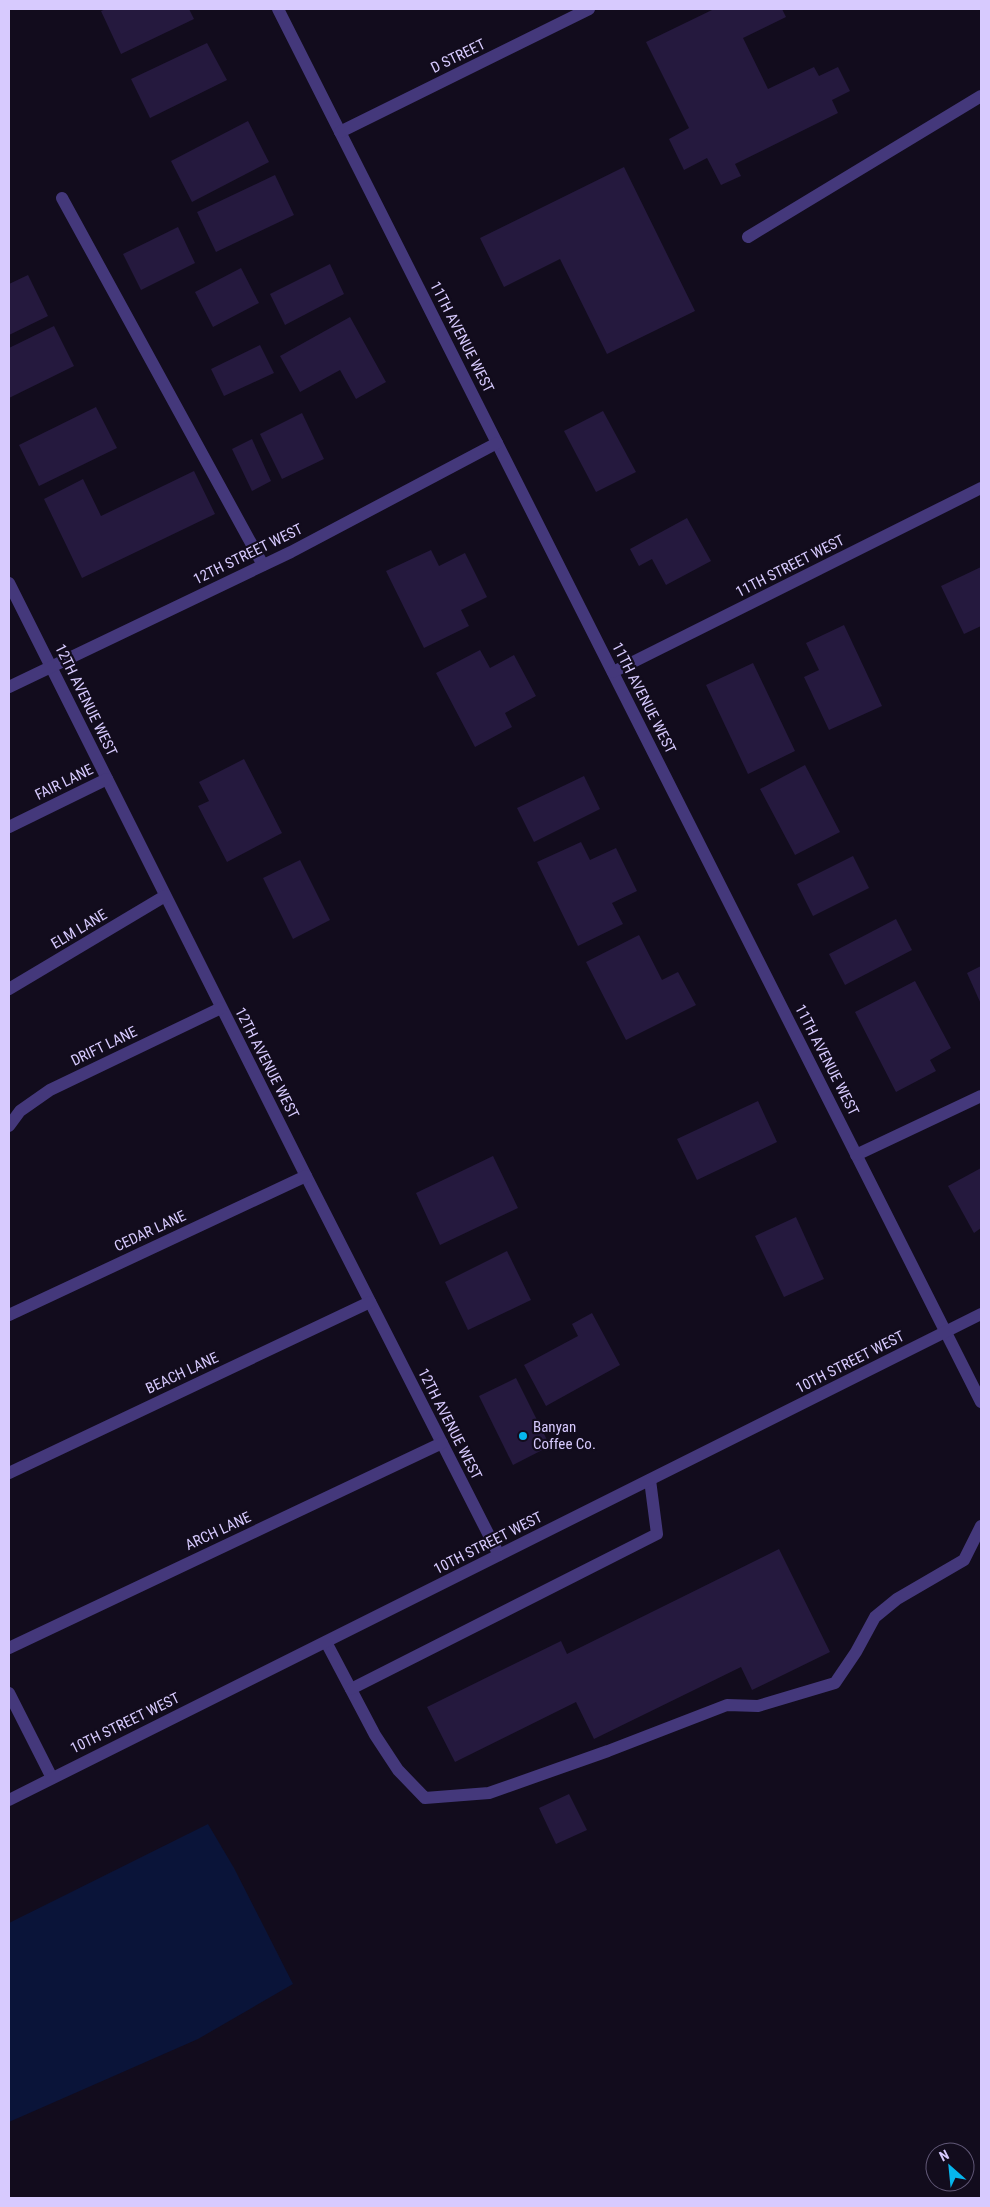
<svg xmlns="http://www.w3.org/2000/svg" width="990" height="2207" font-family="'Roboto Condensed',sans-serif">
<rect width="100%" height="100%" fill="#120c1d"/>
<!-- water -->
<polygon fill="#0a1439" points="208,1824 234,1868 293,1984 198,2039 9,2122 9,1923"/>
<!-- building -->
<g fill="#25193e">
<polygon points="106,9 189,9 194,19 121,54 101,11"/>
<polygon points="714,9 782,9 786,17 743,38 768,89 814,67 819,76 838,67 850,91 832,100 838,113 735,164 741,176 721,185 707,158 684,170 669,139 689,128 646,42"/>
<polygon points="207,43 227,80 150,118 131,79"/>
<polygon points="248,121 269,162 192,202 171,161"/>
<polygon points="624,167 695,311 607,354 560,259 504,287 480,238"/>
<polygon points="275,175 294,215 216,252 197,212"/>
<polygon points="178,227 195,263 141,290 123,254"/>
<polygon points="330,264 344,294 285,325 270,294"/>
<polygon points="241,268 259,303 213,327 195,292"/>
<polygon points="28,275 48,316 9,335 9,284"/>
<polygon points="350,317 386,382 356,399 340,370 300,392 280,356"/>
<polygon points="54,326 74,366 9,398 9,348"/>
<polygon points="260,345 274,373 224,396 211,369"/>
<polygon points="96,407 117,448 39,486 19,445"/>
<polygon points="603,411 636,472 596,492 564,431"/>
<polygon points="302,413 324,459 282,479 260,434"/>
<polygon points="252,439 271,481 252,491 232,449"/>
<polygon points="194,471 215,514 82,578 44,499 83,479 101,516"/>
<polygon points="687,518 711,561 666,585 652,559 639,566 630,549"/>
<polygon points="431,550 439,566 465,553 487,597 461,610 469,626 424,648 386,571"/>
<polygon points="981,567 981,626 964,634 941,586"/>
<polygon points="844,625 882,706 829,730 804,677 819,670 806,643"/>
<polygon points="480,650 490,668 514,655 536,696 505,713 512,727 475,747 436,673"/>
<polygon points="753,663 795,751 748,774 706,685"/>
<polygon points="244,759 282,833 227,862 198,806 209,801 199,782"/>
<polygon points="805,765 840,832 795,855 760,789"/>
<polygon points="584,776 600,809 534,842 517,808"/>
<polygon points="581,842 590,860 616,848 637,891 612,903 623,924 578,946 537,862"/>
<polygon points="853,856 869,888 813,916 797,884"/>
<polygon points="300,860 330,920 293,939 263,878"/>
<polygon points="896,919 912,950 845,985 829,954"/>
<polygon points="639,935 662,980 678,972 696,1005 626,1040 586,962"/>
<polygon points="981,966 981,1004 967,973"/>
<polygon points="915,981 951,1048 930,1060 936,1071 896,1092 855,1012"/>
<polygon points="758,1101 777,1142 697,1180 677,1139"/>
<polygon points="493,1156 518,1208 440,1245 416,1193"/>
<polygon points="981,1168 981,1228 974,1233 948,1186"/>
<polygon points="796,1217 824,1279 784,1297 755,1236"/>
<polygon points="507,1251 531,1300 468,1330 445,1282"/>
<polygon points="592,1313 620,1365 546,1406 524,1365 578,1336 572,1324"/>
<polygon points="516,1378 550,1446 513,1465 479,1396"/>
<polygon points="779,1549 830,1652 752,1690 741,1667 594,1739 576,1702 455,1762 427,1707 561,1641 567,1654"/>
<polygon points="569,1794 587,1830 556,1844 539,1808"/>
</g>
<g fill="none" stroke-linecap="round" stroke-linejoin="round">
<!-- minor -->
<g stroke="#44387b" stroke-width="12">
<polyline points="278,9 981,1402"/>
<polyline points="340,132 589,9"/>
<polyline points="62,198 263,565"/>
<polyline points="748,237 981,96"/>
<polyline points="9,583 306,1176 499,1555"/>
<polyline points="613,672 981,488"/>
<polyline points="9,687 291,552 497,443"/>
<polyline points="9,827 107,779"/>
<polyline points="9,989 165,896"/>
<polyline points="9,1126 20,1111 50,1090 221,1008"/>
<polyline points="856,1155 981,1096"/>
<polyline points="9,1315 306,1176"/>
<polyline points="9,1473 370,1302"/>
<polyline points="326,1642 375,1735 398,1770 425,1798 489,1793 608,1751 727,1705 758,1706 835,1683 856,1652 875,1617 897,1599 964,1560 981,1526"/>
<polyline points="9,1648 442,1443"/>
<polyline points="351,1689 657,1534 650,1480"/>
<polyline points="9,1693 52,1778"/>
<polyline points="9,1800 981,1314"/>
</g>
</g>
<!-- markers -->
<circle fill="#06b6ed" stroke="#120c1d" stroke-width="2" cx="523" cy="1436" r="5"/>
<g text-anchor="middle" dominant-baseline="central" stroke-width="4.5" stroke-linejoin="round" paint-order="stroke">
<!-- street labels -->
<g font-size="15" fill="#d7cafe" stroke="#120c1d">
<text transform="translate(458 56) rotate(-26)">D STREET</text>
<text transform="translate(462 337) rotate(63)">11TH AVENUE WEST</text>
<text transform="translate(248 554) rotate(-26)">12TH STREET WEST</text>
<text transform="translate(790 566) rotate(-27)">11TH STREET WEST</text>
<text transform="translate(644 698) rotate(63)">11TH AVENUE WEST</text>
<text transform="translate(86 700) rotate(64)">12TH AVENUE WEST</text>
<text transform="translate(64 782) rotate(-26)">FAIR LANE</text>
<text transform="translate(79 929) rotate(-31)">ELM LANE</text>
<text transform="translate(104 1046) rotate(-26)">DRIFT LANE</text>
<text transform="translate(827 1060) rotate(63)">11TH AVENUE WEST</text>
<text transform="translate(267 1063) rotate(63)">12TH AVENUE WEST</text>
<text transform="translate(150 1231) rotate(-25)">CEDAR LANE</text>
<text transform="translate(850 1362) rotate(-27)">10TH STREET WEST</text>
<text transform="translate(182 1373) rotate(-25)">BEACH LANE</text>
<text transform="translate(450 1424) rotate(63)">12TH AVENUE WEST</text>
<text transform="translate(218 1531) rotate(-25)">ARCH LANE</text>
<text transform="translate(488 1543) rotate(-27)">10TH STREET WEST</text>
<text transform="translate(125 1723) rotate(-26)">10TH STREET WEST</text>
</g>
<!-- poi labels -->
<g font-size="15" fill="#d7cafe" stroke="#120c1d" text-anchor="start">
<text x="533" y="1427">Banyan<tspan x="533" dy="17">Coffee Co.</tspan></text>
</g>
</g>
<!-- border -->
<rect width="990" height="2207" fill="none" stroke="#d7cafe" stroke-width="20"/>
<!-- north arrow -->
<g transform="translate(950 2167) rotate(333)"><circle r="24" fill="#120c1d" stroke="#615877"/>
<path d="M0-4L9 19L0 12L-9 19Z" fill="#06b6ed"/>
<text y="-8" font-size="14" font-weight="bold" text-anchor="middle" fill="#d7cafe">N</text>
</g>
</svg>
